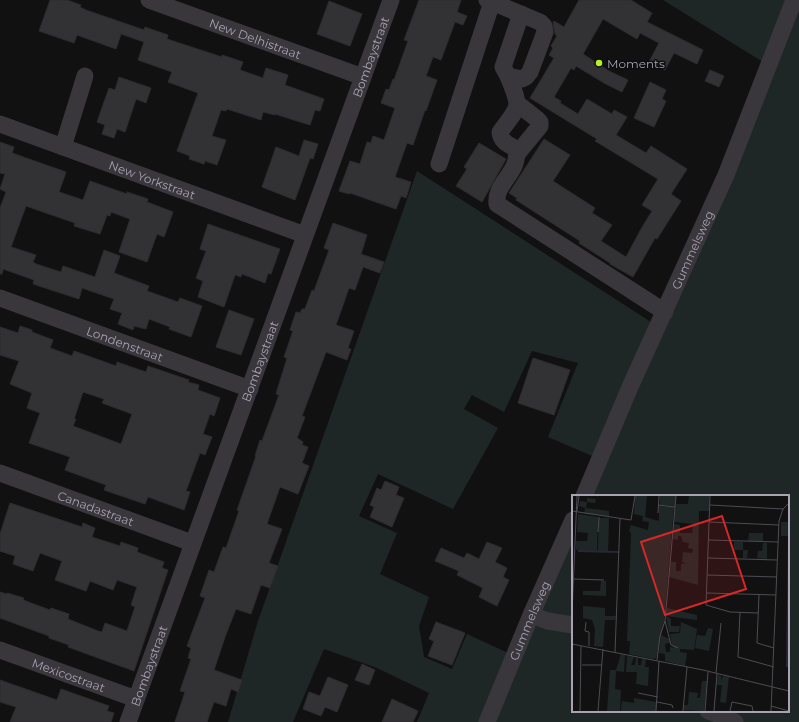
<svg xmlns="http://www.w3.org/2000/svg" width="799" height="722" font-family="Montserrat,sans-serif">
<rect width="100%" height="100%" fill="#121112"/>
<!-- green -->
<g fill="#1f2726">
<polygon points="663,0 787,0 763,62"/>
<polygon points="799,8 799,722 493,722 573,535 573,711 788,711 788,496 590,496"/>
<polygon points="417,171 654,324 592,456 548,437 578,363 532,351 504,412 472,395 464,409 498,428 453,509 378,474 359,516 397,533 380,574 429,597 419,626 424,657 452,669 467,634 508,653 480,722 417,722 429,693 377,668 324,649 293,722 228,722 258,621"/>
</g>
<!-- building -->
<g fill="#323134" stroke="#2d2b2e" fill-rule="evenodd">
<polygon points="50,0 67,0 81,5 80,7 86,10 144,30 145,27 168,35 167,39 222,57 222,55 243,62 240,70 263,78 266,68 288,75 285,85 324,99 320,111 315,110 310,125 275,114 275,115 263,112 261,120 227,109 226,111 221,110 212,136 226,140 217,165 205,161 204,164 189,159 190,156 177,151 198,93 168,82 172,72 138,60 144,42 121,34 116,49 77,35 74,43 39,31"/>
<polygon points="419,0 461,0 457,12 467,16 463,25 455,22 441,60 433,57 426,76 437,80 426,111 425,110 413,145 407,143 395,177 411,182 406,198 401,196 396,209 350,193 349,194 339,191 350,161 360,164 367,142 371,143 373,136 384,140 395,108 381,103 386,89 389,90 393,79 394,80 408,41 404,40"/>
<polygon points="579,0 631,0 652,13 647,22 703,50 697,64 674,53 665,70 649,62 659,43 640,33 637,39 603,19 583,54 609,71 628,80 622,92 604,83 576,66 574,70 571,68 554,97 561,101 560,103 578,114 587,99 612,114 614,110 627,117 616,135 646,153 651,146 687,169 671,194 681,201 657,239 655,238 633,277 610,264 610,263 579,243 580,241 516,200 517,198 509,193 544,139 570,155 553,181 595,208 592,213 612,225 601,241 626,257 641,229 652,211 642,205 658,179 595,141 597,139 530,98 554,58 549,55 553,48 551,46 557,36 555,34 553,23 554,21 564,27"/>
<polygon points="329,1 362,14 350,46 317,34"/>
<polygon points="710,70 724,76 719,87 705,81"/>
<polygon points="119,77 151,88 146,103 136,99 125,132 117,129 114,138 102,134 105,125 97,122 109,88 115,90"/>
<polygon points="650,82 666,90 662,99 666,101 654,127 634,118"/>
<polygon points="304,140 318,144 313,159 310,158 295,200 262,187 276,147 299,156"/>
<polygon points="0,142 14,147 12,153 66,172 59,192 83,200 90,181 127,194 127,192 148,199 147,202 173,212 164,237 157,234 147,262 119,252 130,219 111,212 110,216 107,215 100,234 74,226 75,223 26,206 11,247 36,255 33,262 36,264 61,272 63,266 95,277 104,250 120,256 114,273 149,286 147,291 178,302 180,298 202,306 191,337 169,329 170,327 149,319 146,329 134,326 133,330 118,324 122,313 110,309 114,299 82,288 79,299 33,284 34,280 3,269 2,274 0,274 0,208 6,192 0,189 5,174 0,173"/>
<polygon points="479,143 506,159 482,202 456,186 467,169 464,167"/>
<polygon points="333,223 367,235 361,254 384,262 380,273 363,267 355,290 349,288 336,325 354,331 348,348 351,349 347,360 326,352 302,416 305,417 297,438 303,442 302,445 308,447 302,463 309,466 298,494 280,487 267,524 282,529 269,563 278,566 270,588 261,585 251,614 236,609 225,637 214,670 242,680 238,692 231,689 226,706 214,702 207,722 175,722 185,692 180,691 191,659 188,658 191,648 187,646 205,598 200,596 209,570 214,572 223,547 226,548 239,511 237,510 256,456 255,456 260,440 262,441 279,395 276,394 287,358 284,357 293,331 290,330 296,312 300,313 302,309 305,309 312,290 314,291 329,250 324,248"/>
<polygon points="208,224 280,249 271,274 268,273 265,283 242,274 241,277 235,275 224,307 198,297 203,281 196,278 206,251 200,249"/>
<polygon points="229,310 254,319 241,355 216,347"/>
<path d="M20,326L32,330V332L53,340L50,348L72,356L74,351L116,366L117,362L146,372L148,366L189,380L188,382L199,385L198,390L220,398L214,416L210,414L203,434L212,437L205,455L200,453L186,491L190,492L184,510L148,497L145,504L104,490L106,485L65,470L70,457L29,443L40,413L27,408L32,393L10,384L19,361L0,355V327L18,333ZM83,392L104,399L102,403L132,414L121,444L73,426L76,419H74Z"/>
<polygon points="533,358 570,370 554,415 518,403"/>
<polygon points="385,481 399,487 396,495 404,498 392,527 370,517 374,507 370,505 377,488 381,490"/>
<polygon points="10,503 82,527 83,523 95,528 92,537 120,546 121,542 138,548 137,552 164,562 162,568 168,570 134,671 68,647 69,645 49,638 49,636 0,618 0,592 7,594 7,593 24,598 23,600 50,610 51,608 69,614 68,619 98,631 102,632 105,623 127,631 135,607 131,605 137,587 117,580 113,590 90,581 86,591 55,580 62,561 40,553 33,571 13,564 15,556 0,551 0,534"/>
<polygon points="487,542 502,548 495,562 507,568 503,577 509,580 497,606 479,597 483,588 457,575 459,571 435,561 441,548 464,558 467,553 479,559"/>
<polygon points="436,622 465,633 452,665 428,656 434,641 429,639"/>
<polygon points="362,664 375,670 369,685 355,680"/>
<polygon points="328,677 348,685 337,712 325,707 321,716 303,709 309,692 320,696"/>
<polygon points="0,680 57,700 61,689 109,706 107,711 114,713 111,722 10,722 16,707 0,702"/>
<polygon points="392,699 418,711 413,722 382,722"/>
</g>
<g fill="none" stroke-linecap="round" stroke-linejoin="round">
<!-- minor -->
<g stroke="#39363c" stroke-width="17">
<path id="s1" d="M149,0L363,77"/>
<path d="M487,0L540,22L544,26L545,32L530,72L526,77L522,79L508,76C521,109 521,104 500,132C501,142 508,144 516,149C521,172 494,183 497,204L665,312"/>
<polyline points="508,76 503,67 521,14"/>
<path id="s2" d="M0,124L305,235"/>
<polyline points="63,147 85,76"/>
<polyline points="517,154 540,126 540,122 537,119 518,104"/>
<polyline points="439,164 492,2"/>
<path id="s3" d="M0,298L250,389"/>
<path id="s4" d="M0,473L192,543"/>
<path id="s5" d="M584,496L630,387L726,175L794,0"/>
<polyline points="531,615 548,621 573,625"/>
<path id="s6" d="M0,650L136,699"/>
<polyline points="708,711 723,716 735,722"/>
<path id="s7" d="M128,722L391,0"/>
<path id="s8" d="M487,722L531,615L573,520"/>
</g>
</g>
<!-- markers -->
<circle fill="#b4f328" stroke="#0d0c0d" stroke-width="1.5" cx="599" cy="63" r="4"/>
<g text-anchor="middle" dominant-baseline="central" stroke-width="3" stroke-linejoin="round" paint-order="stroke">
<!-- street labels -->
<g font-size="12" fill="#a8a2b3" stroke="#0d0c0d">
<text stroke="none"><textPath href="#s1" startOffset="113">New Delhistraat</textPath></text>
<text stroke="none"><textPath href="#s7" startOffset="708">Bombaystraat</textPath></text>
<text stroke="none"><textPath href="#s2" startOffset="162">New Yorkstraat</textPath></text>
<text stroke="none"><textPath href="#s5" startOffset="269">Gummelsweg</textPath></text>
<text stroke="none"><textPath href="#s3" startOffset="133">Londenstraat</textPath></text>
<text stroke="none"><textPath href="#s7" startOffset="384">Bombaystraat</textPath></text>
<text stroke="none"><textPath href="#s4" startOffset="102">Canadastraat</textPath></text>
<text stroke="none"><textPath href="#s8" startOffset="110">Gummelsweg</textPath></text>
<text stroke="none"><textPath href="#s7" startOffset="60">Bombaystraat</textPath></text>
<text stroke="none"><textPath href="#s6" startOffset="73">Mexicostraat</textPath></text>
</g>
<!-- poi labels -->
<g font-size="12" fill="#a8a2b3" stroke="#0d0c0d" text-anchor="start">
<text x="607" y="63">Moments</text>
</g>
</g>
<!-- overview -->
<g transform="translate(572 495)">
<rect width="217" height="217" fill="#121112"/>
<path d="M63,1H75L73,22L87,26V11L102,12L92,126L84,163L81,164L57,159L58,146H55L59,38L57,36L59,30L76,35L77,27L70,26L71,21L62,19ZM88,1H104L103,11L88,10ZM117,1H137V16H127L126,90L97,82L99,67H104V76H109V69L114,68L110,67L111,57L120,58L121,54L116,53L117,48L111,47L109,41H106V45L101,44L102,29L108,30V38H120L121,29L102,27L104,9H116ZM15,3L24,4L23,8L15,7L14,13L37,16V21L12,19L13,13L7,11L8,6L15,7ZM6,19L26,22L25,56L4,55V46H15L16,38L5,37ZM27,23H37L36,57L26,56ZM209,27H217L216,41H209ZM177,38H191V46H176ZM162,47H171V55H176L175,63H171V55H162ZM191,48H195V64L185,63L186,56H190ZM29,86H34V101L11,100V96H28ZM11,111L33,113V121H44L43,125H33L31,152L22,151L23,134L20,125L11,123ZM95,113L125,120V125L94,121ZM94,121L99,124V131H108L107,137H97ZM109,127L125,134L122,155L108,154V157L115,158L113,171L93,166V159L87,158L89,140L97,144L98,148L93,149L94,157H98V152L103,153L100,151L98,139L108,138ZM136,133L141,134L137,156L123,153L125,140L133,141ZM49,159L53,160L52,177L44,176L43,194L49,195L48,216H35L38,175H44ZM55,161L62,162L59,170H63L64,162L66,163V170H69L70,163L74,165L73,172H77L76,191L64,189L65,177H54ZM146,180L149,181V186L151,181L157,182L154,208L148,207L150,190H145ZM130,186H135L132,216L111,215L112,210H116L117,197L126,198L125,203H128ZM62,203L84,207V216H49L50,206L62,208Z" fill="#1f2726"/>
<path fill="none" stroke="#292736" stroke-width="2" d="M6,56L46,57M215,172L217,41"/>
<path fill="none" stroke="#4e4b52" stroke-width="1" d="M138,1L134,110L158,117L186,118M86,10L103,12M138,10L211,14M0,16L59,25L63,1M5,16L7,1M86,18L87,1M137,27L207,30M26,37L27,22M137,45L206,47M136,63L205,65M135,80L205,82M2,84L32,85M135,98L204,100M187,100L185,148L202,153M168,117L166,162L202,172M0,118L5,1M93,126L99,150L106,153M14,127L13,136L17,137V151M0,149L131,175L217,196M43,157L48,24M85,165L88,141L93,126L104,1M10,170H30M144,178L149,128M66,198L86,202M85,207L100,210L101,213M199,211L217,216M8,216L9,151M26,216L31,154M84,216L87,166M111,216L115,172M133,216L136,177M142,216L145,179M158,216L160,207L180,211L181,216M199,216L207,26L211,14L217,8"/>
<path fill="#d62828" fill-opacity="0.15" stroke="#d62828" stroke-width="2" d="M150,21L174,94L93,120L69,47Z"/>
<rect width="217" height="217" fill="none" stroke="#a8a2b3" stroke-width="2"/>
</g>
</svg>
